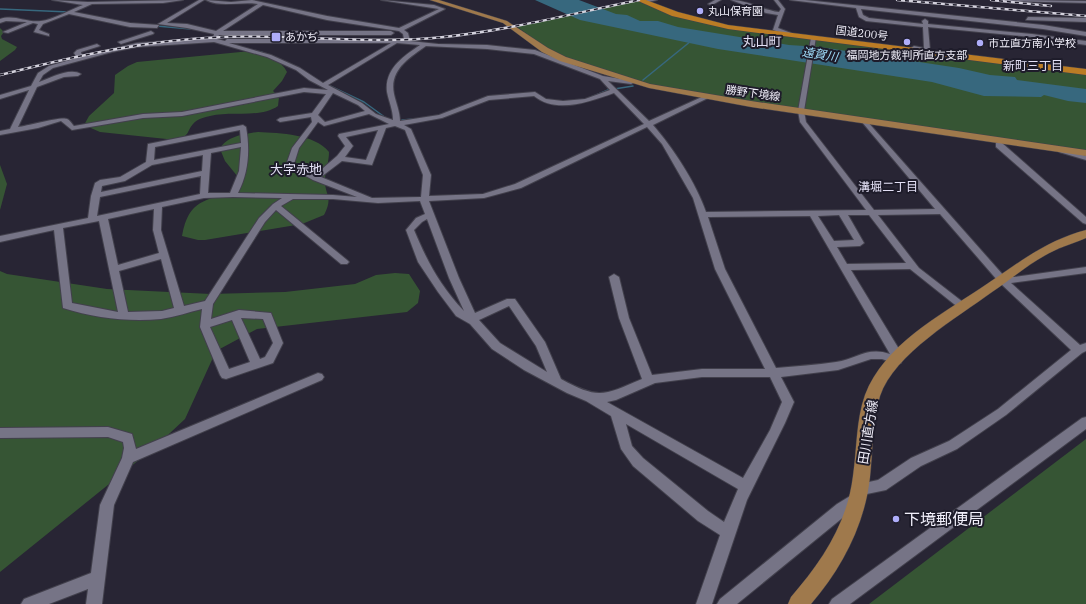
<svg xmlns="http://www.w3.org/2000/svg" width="1086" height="604" font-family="'IBM Plex Serif','Noto Sans JP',serif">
<rect width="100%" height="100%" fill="#282534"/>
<!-- green -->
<g fill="#365534">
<polygon points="636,0 663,12 704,23 1086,73 1086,151 787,108 642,83 591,68 546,48 516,26"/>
<polygon points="0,28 4,32 1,36 2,39 17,47 15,50 0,61"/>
<path d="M251,51C264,54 281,59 287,72L282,81L273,91L279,97L278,106C259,119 232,110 210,116C205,117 197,119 193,124C186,132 191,135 176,140L100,132L84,125L89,116L114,93L115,75L128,66L137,62Z"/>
<path d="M258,132C280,133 315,134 329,152C329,161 326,169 325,178C324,195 334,196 324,215L302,224L205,240H198L182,236C189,198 205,202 236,190L238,177L225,161L220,149C226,136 245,134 258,132Z"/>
<polygon points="0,165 7,184 0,210"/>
<polygon points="0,271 7,274 107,289 211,294 285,292 355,284 376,275 395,273 409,274 420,291 418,303 407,312 257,329 216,351 185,419 155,447 0,572"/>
<polygon points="1086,439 1086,604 869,604"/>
</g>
<!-- water -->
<polygon fill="#37687e" points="535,0 579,0 616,14 627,15 640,21 658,21 678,27 789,45 820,47 959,68 990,75 1015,77 1017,80 1086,89 1086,103 1068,101 1044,95 1041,97 984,96 932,82 718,49 580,20"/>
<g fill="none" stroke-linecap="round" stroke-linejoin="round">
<!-- stream -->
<g stroke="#37687e" stroke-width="1.5">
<polyline points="0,9 69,12"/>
<polyline points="156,26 191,29"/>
<polyline points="261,52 292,65"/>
<polyline points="643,80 691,41"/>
<polyline points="330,86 364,102 386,118"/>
<polyline points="589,98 608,90 633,86"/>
<polyline points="402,120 414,119"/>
</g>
<!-- minor casing -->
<g stroke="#42404c" stroke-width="2">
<g id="minor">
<path d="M52,0L88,2L183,0L163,3L92,4L74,12L130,23L159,25L157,28L130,27L69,14L43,24L39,30L49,34V36L34,32L38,24L33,23L8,33L3,32L27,22L6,21L0,23V19C14,14 27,23 41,21C52,20 72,9 83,5Z"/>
<path d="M199,0H204L167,23L187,24L216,31L258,4C242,1 221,8 206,0L231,2L252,0L327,16L399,28L439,9L381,0L434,5L445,9L404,30L408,33L410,41L438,44L487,45L535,50L603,76L633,81V83L631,84L608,81L649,121L704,96H708V98L653,125C673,148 696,183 706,212L866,210L800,122L798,111L811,38L816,37L804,111L806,122L874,210L935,209L862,122L861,121L864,119L866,120L1004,276L1014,277L1086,267V273L1011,283L1080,345L1086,343V351L1082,353L1006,415L957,449L921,466L886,490L862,495L864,498L862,502L737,604H717L720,599L837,504L855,493L853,489L855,485L878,480L911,458L949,441L998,409L1071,350L998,281L940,214L878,215L919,268L968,306L963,310L959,308L910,269L851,270L902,354L903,357L901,363L897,364L882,359H871L838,370L781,377L794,402L785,423L747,500L712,604H696L720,535L698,521L633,466L621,449L611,416L586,401L567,393L524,370L492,349L470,324L456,316L438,292L418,262L406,230L416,218L425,214L420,201L378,203L333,199H293L281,206L347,260L349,262L347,264H341L276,210L265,222L213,304L211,319L239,310L271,313L283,343L273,363L226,379L222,378L220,375L200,327L202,309C189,312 175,317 161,319C128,322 95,318 63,308L54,230L0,242V236L88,218L91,196L95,183L100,180L120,177L146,162L148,144L243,125L246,127C250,149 249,172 238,193L333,195L357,197L313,180L286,165L292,148L312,122L311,117L280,122L277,120L280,118L312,113L326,94L304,92L182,116L143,118L72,130L61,121L38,128L0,135V131L10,129L29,90L0,99V95L31,86L38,73L49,66L77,58L74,53L77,50L97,44L100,46L81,52L82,56L137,43L213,38L214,34L187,28L158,24ZM263,5L327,20L399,31L403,34L404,39H227L225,41L217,39L219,35H391L394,33L391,31H223ZM214,42L267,57L296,70L309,80L328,90L304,88L182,112L143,114L74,126C72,124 70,120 67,119C62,116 27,126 18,127L37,87L64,77L78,76L81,74C70,67 50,78 39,82L43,75L53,68L112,52L137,47ZM229,43H391L323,83L300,68L271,55ZM397,43L420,45C404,56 384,69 387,92C389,102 393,110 393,120L376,114L362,103L328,85ZM426,46L487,49L534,54L600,79L610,90L585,99L563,101L546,99L535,92L488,96L439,115L400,121C400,112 396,103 394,94C389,70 409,58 426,46ZM333,93L358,105L365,111L325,122L318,115ZM614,93L644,124L515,184L483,194L429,196L431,175L411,129L404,125L442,118L489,100L534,96C556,114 589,102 614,93ZM369,114L389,124L339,134L338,136L345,146L337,156L315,175L294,164L299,148L318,122L324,126ZM395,126L405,130L423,175L421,197L372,198L321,177L342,161L372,165L386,128ZM647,127L662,144L693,198L715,269L765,369H702L652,375L629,318L619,277L614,274L609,277L619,318L642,379C604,395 599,400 561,379L545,342L515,299H507L475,313L459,278L429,201L484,198L521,188ZM240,130L241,143L154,160L155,147ZM378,130L366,160L345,157L353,146L346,137ZM241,147L239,171L230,193H208L211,153ZM203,155L202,171L101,192L102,186L125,181L152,165ZM201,176L200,194L97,216L100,197ZM233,197L282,198L273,204L259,218L205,301L184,306L161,230L162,207L204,198ZM154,209L153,230L159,253L118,265L108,219ZM839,215L854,240L834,241L818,216ZM848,215H869L906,263L847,264L837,247L860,246L864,243ZM810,216L890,354C868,346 856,359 836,362C816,365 796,366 776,368L725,269L708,217ZM427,219L449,278L464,311C440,286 427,261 414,230L422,222ZM99,221L118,312L72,303L63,228ZM161,259L174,308L162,311L128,312L119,271ZM509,306L536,346L547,372L500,343L479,320ZM241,318L263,319L273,343L265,357L260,359ZM232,320L250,362L229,369L210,327ZM702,377H770L782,402L770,430L743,478L607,402L616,400L655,383ZM626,424L738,489L724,522L708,511L643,458L632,446Z"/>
<polygon points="647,0 657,0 644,3 642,2"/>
<polygon points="715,0 721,0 712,5 708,4"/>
<path d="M731,0C747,0 763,10 779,12L781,9L774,0H778L785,9L778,28L791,33L788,35L773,30L778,15L766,13Z"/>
<polygon points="790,0 805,0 1043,25 1086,32 1086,36 1043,29 861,9 863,15 869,18 923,24 922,21 925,19 928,21 928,24 1032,34 1086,41 1086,45 1032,37 928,27 930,50 927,52 911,48 914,46 924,48 923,27 866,21 859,17 856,8"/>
<polygon points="1007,0 1086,1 1086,3 1009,1"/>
<polygon points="1028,17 1086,18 1086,22 1026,20"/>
<polygon points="151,31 154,33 153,34 121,44 118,42"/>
<polygon points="996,143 1002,143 1086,217 1086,224 1083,223 996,147"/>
<polygon points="1059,148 1065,148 1086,156 1086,160 1059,152"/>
<polygon points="318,373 322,374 324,377 322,380 133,462 114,505 102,604 86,604 88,589 49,604 21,604 24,599 91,573 100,505 122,458 124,448 123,442 108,437 0,438 0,428 108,427 132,434 136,449"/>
<polygon points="1086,417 1086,429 850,604 829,604 832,599 1082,418"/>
</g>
</g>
<!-- major casing -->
<g stroke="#42404c" stroke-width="1">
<g id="major">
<polygon points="430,0 439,0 507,21 548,48 566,57 650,84 751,101 1086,150 1086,156 751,107 649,88 560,61 542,52 503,23"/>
<path d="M1086,230V238C1072,244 1057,248 1044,256C1026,266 1010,280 992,292C958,317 894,354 880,396C872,422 873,450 870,477C865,524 842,568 811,604H788L791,597C822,561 847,524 853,476C857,449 856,420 865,395C884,345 939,316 981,288C1016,265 1044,241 1086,230Z"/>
</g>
</g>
<!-- highway casing -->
<g stroke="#42404c" stroke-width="1">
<polygon id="highway" points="636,0 646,0 678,12 728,25 1086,69 1086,75 728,29 672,16"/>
</g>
<!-- minor -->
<use href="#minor" fill="#767486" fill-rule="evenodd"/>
<!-- major -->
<use href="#major" fill="#9f794c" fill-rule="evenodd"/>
<!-- highway -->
<use href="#highway" fill="#bb7c25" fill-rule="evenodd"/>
<!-- rail casing -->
<g stroke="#d4d2dd" stroke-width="2.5">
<g id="rail">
<polyline points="897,0 1086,16"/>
<polyline points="991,0 1051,6"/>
<path d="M0,75C76,56 145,40 224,37C297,34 371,45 444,37C510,30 575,13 639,0"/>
</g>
</g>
<!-- rail -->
<use href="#rail" stroke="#1e1c2a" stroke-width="1.5" stroke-dasharray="4" stroke-linecap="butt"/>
</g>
<!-- markers -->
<g fill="#afaefa" stroke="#1e1c2a" stroke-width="1.5">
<circle cx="700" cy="11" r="4"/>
<rect x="271" y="32" width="10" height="10" rx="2"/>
<circle cx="907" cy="42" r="4"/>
<circle cx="980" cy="43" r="4"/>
<circle cx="896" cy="519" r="4"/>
</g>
<g text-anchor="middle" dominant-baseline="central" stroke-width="4" stroke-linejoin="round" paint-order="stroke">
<!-- far-poi labels -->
<g font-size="11" fill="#f1effa" stroke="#1e1c2a" text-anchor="start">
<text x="708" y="11">丸山保育園</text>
<text x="285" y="37">あかぢ</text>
<text x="988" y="43">市立直方南小学校</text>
<text x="907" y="55" text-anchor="middle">福岡地方裁判所直方支部</text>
</g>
<!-- far-street labels -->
<g font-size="11" fill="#f1effa" stroke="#1e1c2a">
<text transform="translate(862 33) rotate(7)">国道200号</text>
<text transform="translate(753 93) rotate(8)">勝野下境線</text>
</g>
<!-- far-water labels -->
<g font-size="12" font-style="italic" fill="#a0ddfb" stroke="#1e1c2a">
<text transform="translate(820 54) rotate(9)">遠賀川</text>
</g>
<!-- far-neighbourhood labels -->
<g font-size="12" fill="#e3e0f5" stroke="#1e1c2a">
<text x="1033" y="65">新町三丁目</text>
<text x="888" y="186">溝堀二丁目</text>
</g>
<!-- far-quarter labels -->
<g font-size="13" fill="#e3e0f5" stroke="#1e1c2a">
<text x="762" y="41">丸山町</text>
<text x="296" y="169">大字赤地</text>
</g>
<!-- street labels -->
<g font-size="13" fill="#f1effa" stroke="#1e1c2a">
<text transform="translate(868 432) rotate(-81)">田川直方線</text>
</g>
<!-- near-poi labels -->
<g font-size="16" fill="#f1effa" stroke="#1e1c2a" text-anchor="start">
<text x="904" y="519">下境郵便局</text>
</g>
</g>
</svg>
